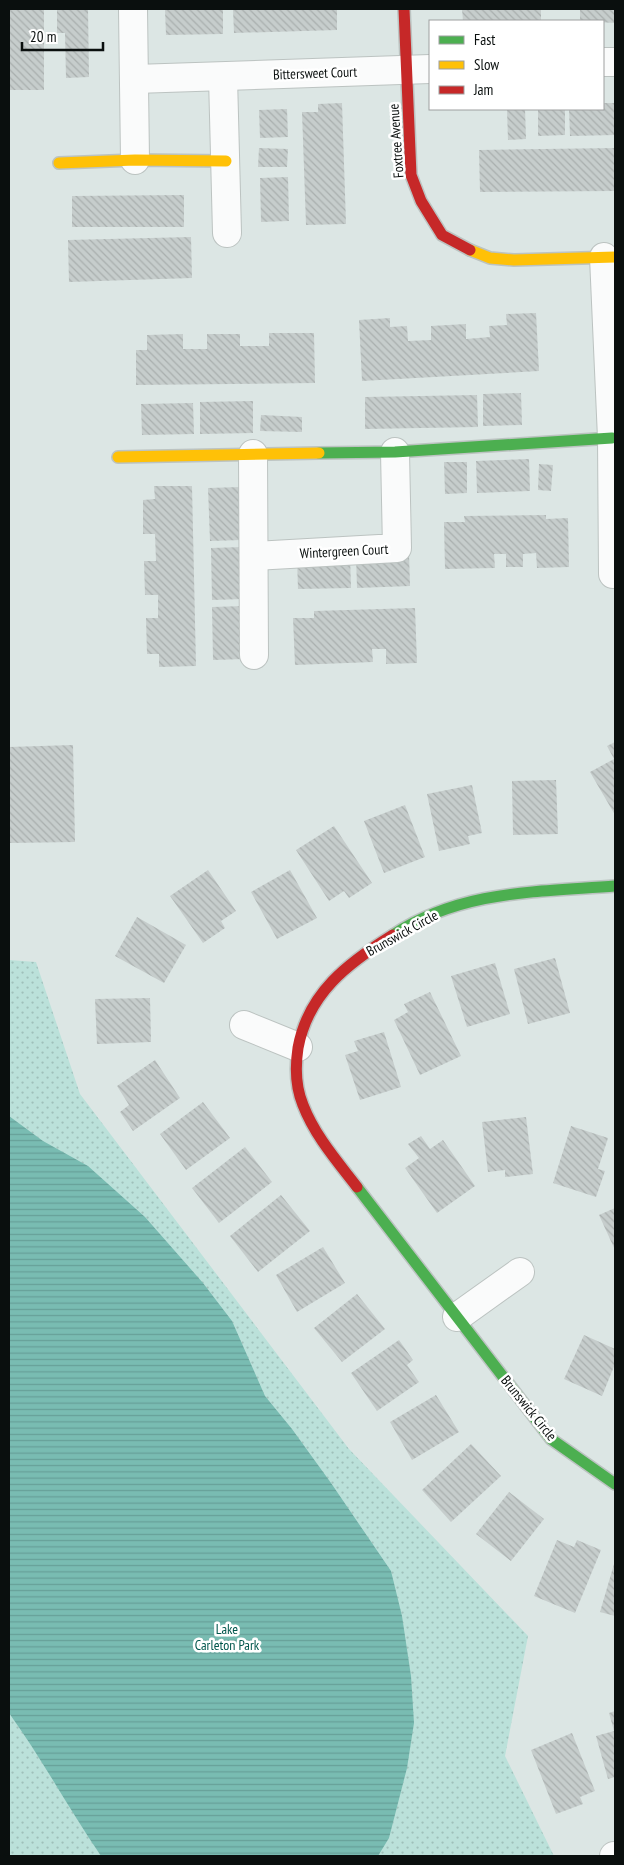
<svg xmlns="http://www.w3.org/2000/svg" width="624" height="1865" font-family="'PT Sans Narrow',sans-serif">
<defs>
<pattern id="park-dots" width="8" height="8" patternUnits="userSpaceOnUse" patternTransform="scale(1.25)"><rect width="8" height="8" fill="#bbe1da"/><path d="M2 2h.1M6 6h.1" fill="none" stroke="#9fc0ba" stroke-width="1.8" stroke-linecap="round"/></pattern>
<pattern id="water-rules" width="6" height="5" patternUnits="userSpaceOnUse" patternTransform="scale(1.25)"><rect width="6" height="5" fill="#79bcb2"/><path d="M0 2.5h6" fill="none" stroke="#67a098"/></pattern>
<pattern id="building-back-hatch" width="6" height="6" patternUnits="userSpaceOnUse" patternTransform="scale(1.25)"><rect width="6" height="6" fill="#c6cdcc"/><path d="M-1 5l2 2M0 0l6 6M5-1l2 2" fill="none" stroke="#a9afae"/></pattern>
</defs>
<rect width="100%" height="100%" fill="#dce6e4"/>
<!-- park -->
<polygon fill="url(#park-dots)" points="9,960 36,962 80,1094 349,1449 528,1636 505,1756 554,1856 9,1856"/>
<!-- water -->
<path fill="url(#water-rules)" d="M9,1116L43,1141L88,1166L145,1217L203,1283L232,1321L265,1396L292,1429L331,1483L391,1571L402,1616L411,1676L414,1723L407,1768L389,1838L378,1856H101C69,1809 42,1759 9,1713Z"/>
<!-- building -->
<g fill="url(#building-back-hatch)">
<rect x="9" y="9" width="35" height="81"/>
<polygon points="57,9 88,9 89,77 66,78 65,33 57,33"/>
<polygon points="165,9 223,9 223,34 166,35"/>
<polygon points="233,9 337,9 337,30 234,33"/>
<polygon points="462,9 541,9 541,21 463,21"/>
<polygon points="580,9 615,9 615,23 580,21"/>
<polygon points="342,103 346,224 306,225 302,112 318,112 318,104"/>
<polygon points="603,103 615,103 615,135 570,136 569,109 603,109"/>
<polygon points="287,109 288,137 260,138 259,110"/>
<polygon points="507,109 525,109 526,139 508,140"/>
<polygon points="538,109 565,109 565,135 538,136"/>
<polygon points="259,148 288,149 287,167 258,167"/>
<polygon points="615,148 615,191 480,192 479,150"/>
<polygon points="288,177 289,221 261,222 260,178"/>
<polygon points="184,195 184,227 72,227 72,196"/>
<polygon points="191,237 192,278 69,282 68,240"/>
<polygon points="536,313 539,371 362,381 359,320 390,318 390,327 407,326 408,341 431,340 431,326 466,324 466,339 490,337 489,326 507,325 506,314"/>
<polygon points="269,333 314,333 315,383 136,385 136,350 147,350 147,335 183,334 183,349 207,349 207,334 240,334 240,346 269,346"/>
<polygon points="521,393 522,425 483,426 483,394"/>
<polygon points="477,395 478,427 365,429 365,397"/>
<polygon points="253,401 253,433 200,434 200,402"/>
<polygon points="193,403 194,434 142,435 141,404"/>
<polygon points="261,415 302,417 302,432 260,431"/>
<polygon points="529,459 530,491 477,493 476,461"/>
<polygon points="444,462 467,462 467,493 445,494"/>
<polygon points="539,464 553,465 551,491 538,490"/>
<polygon points="154,486 192,486 196,666 159,667 159,654 147,654 146,618 158,618 158,595 145,595 144,561 156,561 155,534 143,534 143,500 155,499"/>
<polygon points="241,487 242,540 210,541 208,488"/>
<polygon points="546,515 546,519 568,518 569,567 537,568 536,553 523,554 523,567 506,567 506,554 494,554 495,568 445,569 444,522 465,522 464,516"/>
<polygon points="243,547 244,599 212,600 211,548"/>
<polygon points="409,553 410,586 357,588 356,555"/>
<polygon points="350,556 351,588 298,589 297,558"/>
<polygon points="244,606 245,659 213,660 212,607"/>
<polygon points="415,608 417,663 386,664 386,649 372,649 373,662 295,665 293,618 314,618 314,611"/>
<polygon points="615,742 615,815 590,772 614,759 607,746"/>
<polygon points="73,745 75,842 10,843 9,747"/>
<polygon points="556,780 558,834 513,835 512,781"/>
<polygon points="472,785 482,833 468,836 470,844 439,851 427,794"/>
<polygon points="405,805 425,857 384,873 364,821"/>
<polygon points="334,826 372,883 349,898 344,891 329,901 296,850"/>
<polygon points="208,870 236,911 221,921 225,928 203,943 170,896"/>
<polygon points="290,870 317,918 277,939 251,892"/>
<polygon points="137,917 186,945 164,983 115,956"/>
<polygon points="555,958 570,1013 528,1024 514,969"/>
<polygon points="495,963 510,1014 467,1027 451,976"/>
<polygon points="430,992 461,1056 420,1075 394,1020 408,1012 404,1004"/>
<polygon points="150,998 151,1042 97,1044 95,999"/>
<polygon points="384,1032 401,1087 360,1100 345,1055 358,1051 354,1041"/>
<polygon points="155,1060 180,1098 133,1131 120,1112 129,1105 117,1086"/>
<polygon points="203,1102 230,1138 186,1170 160,1134"/>
<polygon points="526,1117 533,1174 505,1177 505,1170 488,1172 482,1122"/>
<polygon points="571,1126 608,1138 598,1169 605,1171 596,1197 553,1183"/>
<polygon points="421,1136 430,1149 443,1140 475,1186 437,1213 405,1168 419,1158 408,1144"/>
<polygon points="245,1147 272,1182 219,1223 192,1188"/>
<polygon points="281,1195 310,1231 258,1272 230,1236"/>
<polygon points="615,1208 615,1250 599,1215"/>
<polygon points="323,1247 345,1283 297,1312 276,1275"/>
<polygon points="357,1294 385,1329 342,1362 314,1328"/>
<polygon points="584,1335 615,1349 615,1364 602,1396 564,1379"/>
<polygon points="399,1340 413,1360 407,1365 419,1382 377,1411 351,1373"/>
<polygon points="436,1395 459,1432 412,1460 390,1422"/>
<polygon points="471,1444 501,1476 451,1522 422,1490"/>
<polygon points="509,1492 544,1519 511,1561 476,1534"/>
<polygon points="557,1540 574,1547 577,1540 601,1550 575,1613 534,1596"/>
<polygon points="614,1564 615,1564 615,1616 600,1612"/>
<polygon points="615,1711 615,1777 608,1779 596,1736 614,1731 609,1713"/>
<polygon points="572,1733 595,1791 580,1797 583,1804 556,1814 531,1750"/>
</g>
<g fill="none" stroke-linecap="round" stroke-linejoin="round">
<!-- street casing -->
<g stroke="#bcc3c1" stroke-width="30">
<g id="street">
<polyline points="133,9 135,160"/>
<polyline points="603,62 615,62"/>
<polyline points="223,77 227,233"/>
<polyline points="135,79 430,69"/>
<polyline points="604,257 612,438 613,574"/>
<polyline points="253,454 254,655"/>
<polyline points="254,556 397,548 395,452"/>
<polyline points="244,1025 298,1047"/>
<polyline points="457,1317 520,1272"/>
<polyline points="614,1856 615,1856"/>
</g>
</g>
<!-- fast casing -->
<g stroke="#bcc3c1" stroke-width="14">
<g id="fast">
<polyline points="319,453 395,452 612,438"/>
<path d="M393,935C461,890 537,892 615,886"/>
<polyline points="357,1187 551,1439 615,1484"/>
</g>
</g>
<!-- slow casing -->
<g stroke="#bcc3c1" stroke-width="14">
<g id="slow">
<polyline points="59,163 135,160 226,161"/>
<polyline points="470,250 490,258 514,260 615,257"/>
<polyline points="118,457 319,453"/>
</g>
</g>
<!-- jam casing -->
<g stroke="#bcc3c1" stroke-width="14">
<g id="jam">
<polyline points="404,9 411,175 421,201 442,235 470,250"/>
<path d="M357,1187C337,1161 315,1136 303,1105C295,1086 295,1068 298,1048C308,993 348,963 393,935"/>
</g>
</g>
<!-- street -->
<use href="#street" stroke="#fafbfb" stroke-width="28"/>
<!-- fast -->
<use href="#fast" stroke="#4caf50" stroke-width="11"/>
<!-- slow -->
<use href="#slow" stroke="#ffc107" stroke-width="11"/>
<!-- jam -->
<use href="#jam" stroke="#c62828" stroke-width="11"/>
</g>
<g text-anchor="middle" dominant-baseline="central" stroke-width="5" stroke-linejoin="round" paint-order="stroke">
<!-- street labels -->
<g font-size="14" fill="#0a0f0e" stroke="#fff">
<text transform="translate(315 73) rotate(-2)">Bittersweet Court</text>
<text transform="translate(396 141) rotate(-94)">Foxtree Avenue</text>
<text transform="translate(344 551) rotate(-3)">Wintergreen Court</text>
<text transform="translate(402 933) rotate(-29)">Brunswick Circle</text>
<text transform="translate(529 1408) rotate(51)">Brunswick Circle</text>
</g>
<!-- park labels -->
<g font-size="14" fill="#01564c" stroke="#fff">
<text x="227" y="1629">Lake<tspan x="227" dy="16">Carleton Park</tspan></text>
</g>
</g>
<!-- border -->
<rect width="624" height="1865" fill="none" stroke="#0a0f0e" stroke-width="20"/>
<!-- legend -->
<rect x="429" y="20" width="175" height="90" fill="#ffffff" stroke="#9d9f9f"/>
<rect x="439" y="36" width="25" height="8" fill="#4caf50" stroke="#9d9f9f"/>
<text x="474" y="45" font-size="15" fill="#0a0f0e">Fast</text>
<rect x="439" y="61" width="25" height="8" fill="#ffc107" stroke="#9d9f9f"/>
<text x="474" y="70" font-size="15" fill="#0a0f0e">Slow</text>
<rect x="439" y="86" width="25" height="8" fill="#c62828" stroke="#9d9f9f"/>
<text x="474" y="95" font-size="15" fill="#0a0f0e">Jam</text>
<!-- scale -->
<path d="M22 42v8h81v-8" fill="none" stroke="#0a0f0e" stroke-width="2.5"/>
<text x="30" y="42" font-size="15" fill="#0a0f0e" stroke="#ffffff" stroke-width="4" paint-order="stroke">20 m</text>
</svg>
